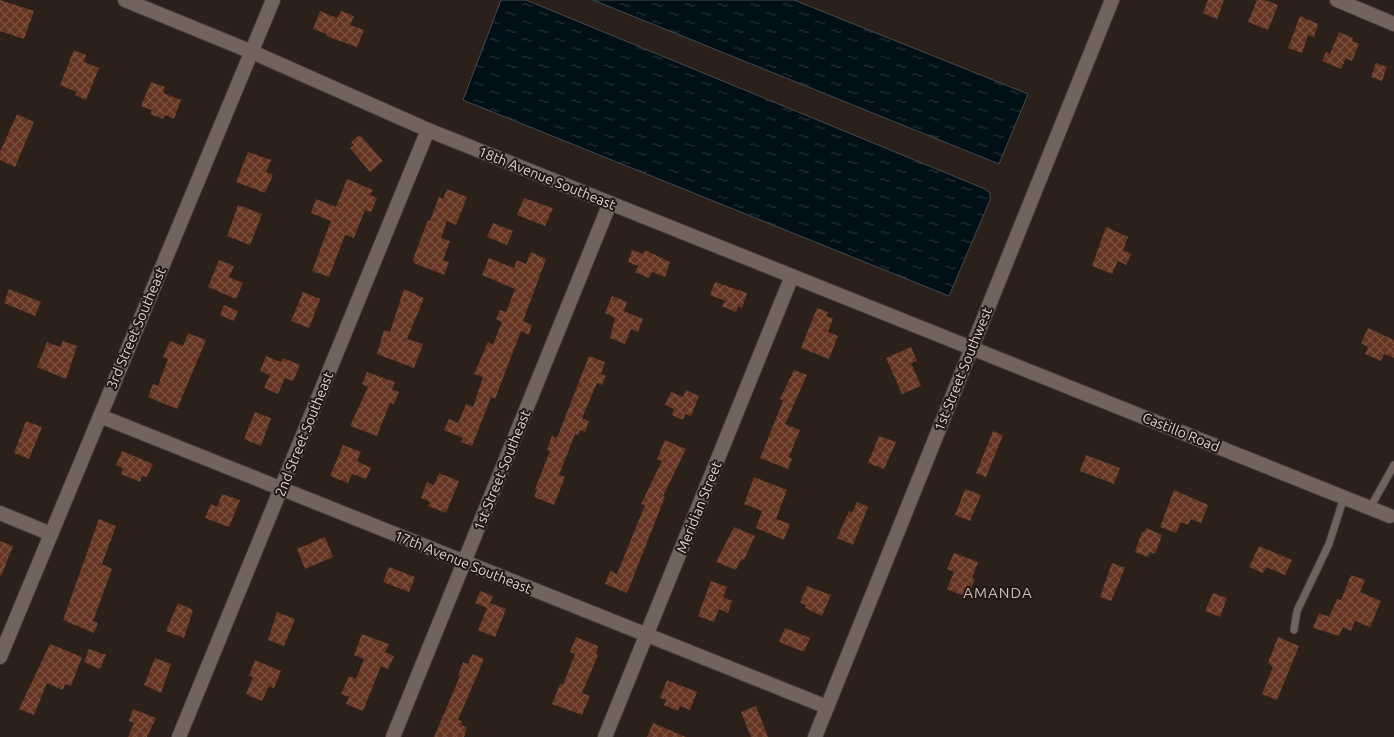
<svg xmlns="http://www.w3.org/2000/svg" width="1394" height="737" font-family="Ubuntu,sans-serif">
<defs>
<pattern id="water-ripples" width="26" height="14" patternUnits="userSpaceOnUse" patternTransform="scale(1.25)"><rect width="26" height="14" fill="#010f17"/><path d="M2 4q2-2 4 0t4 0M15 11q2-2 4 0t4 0" fill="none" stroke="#263138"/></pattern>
<pattern id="building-cross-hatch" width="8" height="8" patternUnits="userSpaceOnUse" patternTransform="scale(1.25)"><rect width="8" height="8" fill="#653522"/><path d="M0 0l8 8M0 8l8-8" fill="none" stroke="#7b5241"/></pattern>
</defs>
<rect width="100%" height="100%" fill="#2c201b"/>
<!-- water -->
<g fill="url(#water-ripples)" stroke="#444b4f">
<polygon points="501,0 526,0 985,189 990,193 990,200 949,296 463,100"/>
<polygon points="593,0 794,0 1028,94 999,164"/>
</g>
<!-- building -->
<g fill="url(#building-cross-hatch)">
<polygon points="0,0 34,11 24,39 0,31"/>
<polygon points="1208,0 1224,0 1217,19 1203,13"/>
<polygon points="1257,0 1265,0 1278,5 1268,30 1248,22"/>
<polygon points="320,11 337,18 341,11 354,16 350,25 364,30 357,47 326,36 327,34 313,29"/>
<polygon points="1300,16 1318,24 1314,37 1308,35 1302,53 1288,48"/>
<polygon points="1339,32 1353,38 1352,41 1359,44 1352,61 1346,58 1341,69 1322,61 1326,52 1330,54"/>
<polygon points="74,50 86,55 84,62 99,68 86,100 75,95 77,92 60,85"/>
<polygon points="1376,63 1387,67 1382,81 1371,77"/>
<polygon points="151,82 165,87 163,93 181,100 174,119 165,115 163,119 150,114 152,110 141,106"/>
<polygon points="17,114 34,122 15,167 0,160 0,152"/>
<polygon points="360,135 383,161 370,172 350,148 354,145 351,142"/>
<polygon points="248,152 271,160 266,172 273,175 265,193 236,182"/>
<polygon points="347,179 373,190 370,195 377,198 371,212 365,210 354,238 345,235 329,277 312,271 331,221 311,213 316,199 336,207"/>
<polygon points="447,189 467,197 456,225 447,221 441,238 450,241 443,260 449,262 444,275 414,263 413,259 428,220 430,221 439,197 443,199"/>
<polygon points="524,198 553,208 545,226 517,215"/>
<polygon points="238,205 262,214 250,245 227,236"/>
<polygon points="493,223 513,231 507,245 487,237"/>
<polygon points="1106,227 1128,237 1123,250 1131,254 1126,265 1118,261 1112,274 1092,266"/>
<polygon points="632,250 643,254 645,250 670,262 665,277 652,272 649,278 635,272 638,266 628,262"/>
<polygon points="531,252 546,259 523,321 532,325 529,335 521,331 495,399 491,397 472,446 461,442 463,438 444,430 449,419 458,423 466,404 473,407 483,377 474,374 488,342 493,345 502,322 496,319 500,310 506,312 515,289 482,275 489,258 514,268 517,260 526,264"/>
<polygon points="219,260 234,266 229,277 243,283 236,299 208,287"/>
<polygon points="715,282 747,293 742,308 738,306 736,312 722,306 725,301 710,295"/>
<polygon points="9,289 41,302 35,316 4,303"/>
<polygon points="404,289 424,298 407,339 423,344 414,368 377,354 384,330 390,332"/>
<polygon points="303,292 320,299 309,328 291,321"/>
<polygon points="612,296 627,302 624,311 643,319 638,332 631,329 625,344 610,338 615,318 605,313"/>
<polygon points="224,305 238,311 234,321 220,315"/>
<polygon points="817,308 828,312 826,316 833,319 828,332 838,336 829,359 801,348"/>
<polygon points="1368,328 1394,340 1394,358 1384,354 1381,361 1365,354 1368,347 1361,343"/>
<polygon points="188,333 206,340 177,409 148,397 153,384 158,386 168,359 163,357 170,341 183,346"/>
<polygon points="63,341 77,346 66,379 37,367 47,342 60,347"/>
<polygon points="911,347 917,361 911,363 921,386 902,394 886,358"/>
<polygon points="266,356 281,362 283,358 300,365 293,381 285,378 278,394 264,388 270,375 260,371"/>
<polygon points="589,356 605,362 601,374 606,376 602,385 597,383 582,418 589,421 585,432 580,430 578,435 575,434 559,475 565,477 554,505 534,497 537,490 535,489 550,451 547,450 552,436 557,438"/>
<polygon points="794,370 807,375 785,424 800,430 789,457 792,459 788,469 760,458 781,406 783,401 780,399"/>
<polygon points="367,372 395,382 392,389 399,392 394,404 390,403 377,436 350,426 368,387 362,384"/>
<polygon points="686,390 699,396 691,416 685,414 683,420 672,415 674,409 665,405 671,392 683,397"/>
<polygon points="255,412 271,418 261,446 244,439"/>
<polygon points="26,421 42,427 29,459 14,453"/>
<polygon points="993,431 1003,435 986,477 976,473"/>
<polygon points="879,436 896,442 884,469 868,463"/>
<polygon points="665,440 686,449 663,496 665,497 627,593 605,584 610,571 617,574 645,505 641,504 662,461 657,459"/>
<polygon points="343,445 361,452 357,461 371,468 366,479 352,474 348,483 330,476"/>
<polygon points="122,451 153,464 147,477 142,476 140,482 121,474 123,468 116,465"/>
<polygon points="1086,455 1120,468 1114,484 1080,471"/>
<polygon points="439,473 459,481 446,513 428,506 430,502 421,498 427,482 434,485"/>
<polygon points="754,477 787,490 776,519 790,524 784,540 756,528 762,511 744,504"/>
<polygon points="965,489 981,495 970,521 955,515"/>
<polygon points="1174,490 1208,505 1201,523 1191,519 1188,525 1181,522 1176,533 1160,527"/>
<polygon points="222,494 240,500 229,527 205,518 211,504 217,507"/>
<polygon points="857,502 868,507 853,545 837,538 849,511 852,513"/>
<polygon points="99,519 116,526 102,564 112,569 93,621 98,623 94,633 63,620"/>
<polygon points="734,527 755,536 744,560 741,559 736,570 716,562"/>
<polygon points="1146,528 1162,535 1155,554 1150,552 1148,557 1135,552 1142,532 1144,533"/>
<polygon points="325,537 333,557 305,569 297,549"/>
<polygon points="0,541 13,546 1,576 0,576"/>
<polygon points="1259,546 1292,560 1285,575 1266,567 1263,573 1249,567"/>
<polygon points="954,553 978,562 972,578 975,579 971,589 968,588 964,596 947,589 954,572 947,569"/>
<polygon points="1112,563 1125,568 1111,601 1100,597"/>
<polygon points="389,567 415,577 409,592 383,582"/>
<polygon points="1351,575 1365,580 1360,592 1381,601 1370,627 1355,621 1351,631 1343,627 1339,636 1313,628 1319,613 1329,617 1337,599 1341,600"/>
<polygon points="711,581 727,587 723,597 732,601 728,613 719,609 714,622 698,616"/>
<polygon points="807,586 831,595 822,616 805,608 806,605 800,603"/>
<polygon points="480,591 493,596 490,603 506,609 495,637 478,630 487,608 475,603"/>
<polygon points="1213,593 1227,598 1220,617 1205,611"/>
<polygon points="178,603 193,610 184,638 166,631"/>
<polygon points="277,612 295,619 284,646 268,640"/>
<polygon points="785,628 810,638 804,652 779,642"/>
<polygon points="362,634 389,644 385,652 394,656 388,669 381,666 363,711 346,704 349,697 341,694 349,676 356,679 364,659 354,655"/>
<polygon points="576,637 598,646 596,654 598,655 582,693 590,696 582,715 552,704 560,684 563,685 575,654 570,652"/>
<polygon points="1278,637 1299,646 1277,700 1262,694 1273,667 1268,663"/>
<polygon points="50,644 82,657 71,686 65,684 63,690 47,683 34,715 19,709"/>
<polygon points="89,649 106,655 100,669 84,662"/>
<polygon points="472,654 484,659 458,720 462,721 461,725 467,727 464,737 434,737 460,676 458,676 463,662 468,664"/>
<polygon points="155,658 171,664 161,693 144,685"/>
<polygon points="255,660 281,671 274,688 269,686 262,701 246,694 253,677 249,676"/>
<polygon points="667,680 697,692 690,710 680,706 678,711 664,705 666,700 660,698"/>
<polygon points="756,706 768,737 751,737 741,712"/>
<polygon points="133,709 156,718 147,737 128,737 134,723 129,721"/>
<polygon points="653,723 686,737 647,737"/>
</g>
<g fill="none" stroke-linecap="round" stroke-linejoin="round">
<!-- service casing -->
<g stroke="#453b37" stroke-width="9">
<g id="service">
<polyline points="1370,508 1394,465"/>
<polyline points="1294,630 1297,611 1329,544 1344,497"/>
</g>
</g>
<!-- minor casing -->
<g stroke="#453b37" stroke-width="16">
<g id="minor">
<polyline points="125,0 252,52 428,130 1390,516"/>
<polyline points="1337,0 1394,24"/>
<polyline points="100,416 827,707"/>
<polyline points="0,513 51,534"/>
<polyline points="0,657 273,0"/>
<polyline points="179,737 428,130"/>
<polyline points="393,737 610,203"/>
<polyline points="605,737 792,276"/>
</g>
</g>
<!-- tertiary casing -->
<g stroke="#453b37" stroke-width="16">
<polyline id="tertiary" points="815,737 1112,0"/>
</g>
<!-- service -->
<use href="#service" stroke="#72635d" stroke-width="7"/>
<!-- minor -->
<use href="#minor" stroke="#72635d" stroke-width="14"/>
<!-- tertiary -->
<use href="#tertiary" stroke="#72635d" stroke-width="14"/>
</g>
<g text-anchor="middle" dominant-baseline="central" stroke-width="4" stroke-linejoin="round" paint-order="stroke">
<!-- street labels -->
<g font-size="14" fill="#dfd7d3" stroke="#231712">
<text transform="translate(547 178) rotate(22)">18th Avenue Southeast</text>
<text transform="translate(136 328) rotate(-67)">3rd Street Southeast</text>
<text transform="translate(963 369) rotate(-68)">1st Street Southwest</text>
<text transform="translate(1181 432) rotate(22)">Castillo Road</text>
<text transform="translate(304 434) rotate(-68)">2nd Street Southeast</text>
<text transform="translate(502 470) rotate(-68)">1st Street Southeast</text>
<text transform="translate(699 507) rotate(-68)">Meridian Street</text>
<text transform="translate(463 562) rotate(22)">17th Avenue Southeast</text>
</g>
<!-- neighbourhood labels -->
<g font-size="15" letter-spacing="1" fill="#d0bfb8" stroke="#231712">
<text x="998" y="592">AMANDA</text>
</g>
</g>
</svg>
